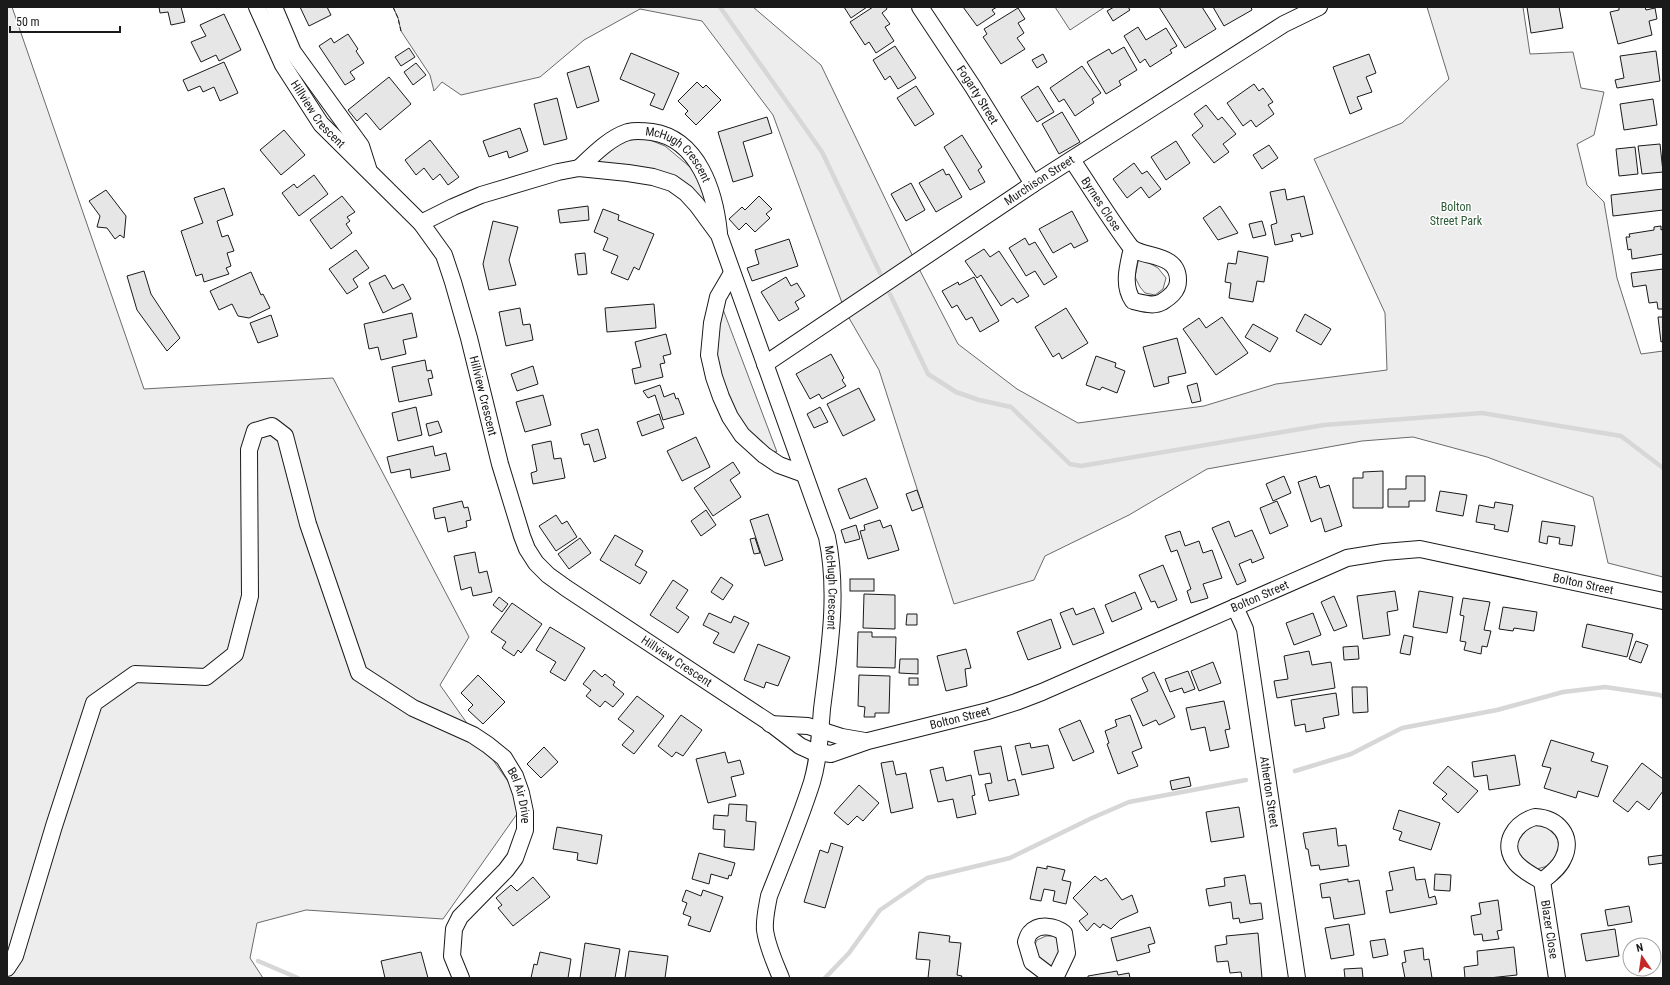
<svg xmlns="http://www.w3.org/2000/svg" width="1670" height="985" font-family="'Roboto Condensed',sans-serif">
<rect width="100%" height="100%" fill="#fff"/>
<!-- built -->
<g fill="#ededed" stroke="#6a6a6a">
<polygon points="7,7 12,7 144,389 333,378 469,637 440,685 524,804 443,919 306,910 257,923 250,958 263,978 7,978"/>
<polygon points="393,7 753,7 821,65 916,263 958,344 1017,389 1078,423 1204,406 1276,384 1387,370 1385,313 1314,159 1402,123 1449,79 1427,7 1523,7 1530,54 1573,52 1581,88 1604,92 1594,135 1577,144 1587,185 1604,202 1617,278 1641,354 1663,351 1663,577 1608,563 1593,497 1487,457 1413,437 1362,441 1207,469 1129,515 1045,556 1034,580 954,604 879,370 845,311 773,115 702,21 640,9 584,40 540,77 461,95 442,82 434,91 430,75 401,31 398,18"/>
<polygon points="1055,7 1105,7 1070,30"/>
<polygon points="645,138 665,146 696,172 711,218 698,196 600,165 599,158 619,141"/>
<polygon points="1139,257 1158,268 1166,278 1163,289 1155,295 1145,293 1140,287 1135,277"/>
<polygon points="721,304 777,452 762,450 738,424 717,375 716,315"/>
<polygon points="1533,825 1541,825 1548,827 1554,832 1558,838 1560,845 1559,853 1551,865 1537,869 1518,859 1516,838"/>
<polygon points="1046,936 1055,936 1062,944 1051,971 1044,967 1033,949 1037,940"/>
</g>
<g fill="none" stroke-linecap="round" stroke-linejoin="round">
<!-- stream -->
<g stroke="#d7d7d7" stroke-width="4.5">
<polyline points="720,7 822,152 880,273"/>
<polyline points="890,294 928,374 956,392 979,400 1011,407 1070,464 1081,466 1324,425 1482,413 1621,436 1663,468"/>
<polyline points="1295,771 1351,754 1402,728 1497,710 1563,692 1605,687 1660,695 1663,697"/>
<polyline points="258,961 298,978"/>
<polyline points="825,978 849,953 880,910 927,878 1010,858 1092,818 1129,802 1246,780"/>
</g>
</g>
<!-- building -->
<g fill="#e6e6e6" stroke="#1a1a1a">
<polygon points="159,7 181,7 185,22 171,25 168,12 160,13"/>
<polygon points="300,7 327,7 331,15 309,26"/>
<polygon points="844,7 867,7 851,18"/>
<polygon points="873,7 886,7 887,9 882,13 890,24 885,27 894,41 876,53 869,42 865,45 850,22"/>
<polygon points="963,7 997,7 992,10 995,14 977,26"/>
<polygon points="1114,7 1128,7 1130,10 1113,21 1107,11"/>
<polygon points="1159,7 1202,7 1216,29 1185,48"/>
<polygon points="1213,7 1251,7 1252,10 1224,26"/>
<polygon points="1527,7 1559,7 1563,28 1531,33"/>
<polygon points="1619,7 1645,7 1646,10 1655,8 1657,19 1649,21 1652,35 1618,44 1610,12 1619,10"/>
<polygon points="1018,8 1025,19 1018,23 1024,33 1017,38 1025,49 1001,64 983,37 987,34 984,29"/>
<polygon points="224,14 241,50 219,61 216,55 201,62 191,42 206,36 200,25"/>
<polygon points="1138,27 1146,40 1166,28 1177,46 1170,50 1172,53 1150,67 1145,59 1140,63 1124,36"/>
<polygon points="348,34 358,49 356,51 364,63 350,72 355,79 345,85 319,46 331,38 334,43"/>
<polygon points="895,46 916,78 898,89 890,76 885,80 873,60"/>
<polygon points="1124,47 1137,70 1119,81 1121,85 1106,94 1087,62 1109,49 1112,54"/>
<polygon points="409,48 415,57 401,66 395,57"/>
<polygon points="1656,51 1660,81 1617,88 1615,80 1624,78 1620,56"/>
<polygon points="631,53 679,73 663,110 650,105 655,94 620,79"/>
<polygon points="1043,54 1047,62 1037,68 1032,60"/>
<polygon points="1369,54 1376,73 1366,77 1372,92 1357,97 1362,109 1350,114 1333,67"/>
<polygon points="224,62 238,93 220,101 214,87 203,92 200,86 188,91 183,80"/>
<polygon points="416,63 426,75 413,85 404,72"/>
<polygon points="589,66 599,101 577,108 567,73"/>
<polygon points="1082,66 1101,93 1092,99 1094,103 1075,116 1064,99 1059,102 1050,88"/>
<polygon points="389,77 411,104 380,130 366,113 357,121 348,110"/>
<polygon points="697,82 703,88 706,85 721,100 696,125 685,114 688,111 678,101"/>
<polygon points="1254,84 1259,91 1263,88 1273,102 1268,105 1274,114 1256,127 1251,120 1243,126 1227,103"/>
<polygon points="916,86 934,114 915,126 897,98"/>
<polygon points="1038,86 1054,112 1037,122 1021,97"/>
<polygon points="557,98 567,139 544,145 534,104"/>
<polygon points="1653,99 1657,125 1624,130 1620,104"/>
<polygon points="1206,105 1218,120 1222,117 1236,134 1223,144 1229,152 1214,163 1192,135 1203,126 1194,114"/>
<polygon points="1062,112 1080,142 1059,154 1042,124"/>
<polygon points="767,117 772,133 743,142 753,176 733,182 718,132"/>
<polygon points="520,128 528,151 509,158 507,151 489,157 483,141"/>
<polygon points="284,130 305,155 281,175 260,150"/>
<polygon points="962,135 982,167 978,170 985,182 970,190 944,147"/>
<polygon points="430,140 459,177 448,185 440,174 433,180 424,168 416,175 405,160"/>
<polygon points="1176,141 1190,163 1166,180 1151,157"/>
<polygon points="1660,144 1663,172 1642,174 1638,146"/>
<polygon points="1269,145 1278,158 1262,169 1253,155"/>
<polygon points="1635,147 1638,174 1619,176 1616,149"/>
<polygon points="1134,163 1142,174 1147,171 1161,189 1149,198 1141,187 1127,198 1113,179"/>
<polygon points="943,169 946,175 949,174 962,197 936,212 919,183"/>
<polygon points="314,175 328,194 299,216 282,193 294,184 297,188"/>
<polygon points="911,183 925,210 906,221 891,194"/>
<polygon points="224,188 233,215 217,221 222,237 228,235 234,251 227,253 231,266 226,268 229,274 204,282 202,274 196,276 181,231 203,223 194,198"/>
<polygon points="1285,189 1287,200 1304,196 1313,234 1301,237 1300,233 1291,235 1293,241 1275,245 1271,225 1277,223 1270,192"/>
<polygon points="1663,189 1663,210 1613,216 1611,195"/>
<polygon points="106,190 126,216 124,238 120,235 115,239 107,228 97,227 100,216 89,201"/>
<polygon points="342,196 355,212 347,217 350,221 346,224 352,233 331,249 310,220"/>
<polygon points="759,196 772,209 766,214 770,218 755,232 746,223 739,230 729,219 742,207 745,210"/>
<polygon points="588,206 589,220 560,223 558,210"/>
<polygon points="1220,206 1238,233 1218,240 1203,218"/>
<polygon points="603,209 619,215 618,220 654,234 639,270 634,267 628,280 611,273 618,256 603,250 608,238 594,232"/>
<polygon points="1072,211 1088,241 1074,248 1071,243 1053,253 1039,229"/>
<polygon points="493,221 518,227 509,260 516,285 489,290 483,264"/>
<polygon points="1262,221 1266,235 1253,238 1249,224"/>
<polygon points="1661,226 1661,230 1663,229 1663,254 1632,259 1631,249 1628,250 1626,237 1630,237 1629,234 1654,230 1654,227"/>
<polygon points="1025,238 1029,245 1035,242 1057,277 1044,285 1035,271 1026,276 1009,248"/>
<polygon points="789,239 798,266 752,281 747,268 759,264 755,250"/>
<polygon points="984,249 990,257 999,251 1029,296 1017,303 1013,298 1001,306 981,275 977,278 965,261"/>
<polygon points="356,250 369,268 353,279 358,287 347,294 329,269"/>
<polygon points="1238,251 1268,257 1264,282 1257,281 1253,302 1229,298 1231,283 1225,282 1228,263 1236,264"/>
<polygon points="585,253 587,274 578,275 575,254"/>
<polygon points="1663,269 1663,309 1658,309 1657,302 1649,303 1646,285 1633,287 1631,273"/>
<polygon points="144,271 151,294 180,338 167,351 137,310 127,276"/>
<polygon points="251,272 261,295 263,294 270,308 249,318 238,316 232,304 219,310 210,291"/>
<polygon points="385,275 393,289 403,284 411,299 383,313 369,283"/>
<polygon points="786,277 791,286 797,283 805,296 795,302 799,309 779,321 761,292"/>
<polygon points="974,277 999,321 980,332 972,317 966,320 957,305 952,308 942,291 958,282 959,285"/>
<polygon points="654,304 656,328 607,332 605,308"/>
<polygon points="520,308 523,325 530,324 533,340 506,346 499,312"/>
<polygon points="1066,308 1088,343 1062,359 1059,353 1053,357 1035,327"/>
<polygon points="412,313 417,337 403,340 406,354 381,360 378,347 369,349 364,324"/>
<polygon points="1305,314 1331,329 1321,345 1296,331"/>
<polygon points="271,315 278,336 258,343 250,323"/>
<polygon points="1222,317 1248,353 1216,375 1183,329 1199,318 1206,328"/>
<polygon points="1658,317 1663,317 1663,341 1661,342"/>
<polygon points="1253,324 1278,338 1270,352 1245,337"/>
<polygon points="666,334 671,354 663,356 665,363 660,364 663,377 635,384 632,369 641,367 635,342"/>
<polygon points="1177,338 1186,373 1168,377 1169,383 1154,387 1143,347"/>
<polygon points="831,354 844,378 842,380 846,386 822,399 819,394 810,399 796,374"/>
<polygon points="1096,356 1116,363 1115,367 1125,371 1117,393 1102,387 1100,390 1086,385"/>
<polygon points="425,360 427,371 431,370 433,378 428,379 432,395 399,402 392,367"/>
<polygon points="533,366 538,384 517,391 511,374"/>
<polygon points="1197,383 1201,401 1192,403 1187,386"/>
<polygon points="660,385 664,397 674,393 676,399 678,398 684,414 663,420 655,395 648,398 643,391"/>
<polygon points="859,388 875,420 843,436 827,404"/>
<polygon points="543,395 551,425 525,432 516,402"/>
<polygon points="416,407 422,435 398,441 392,413"/>
<polygon points="820,407 828,422 814,428 807,414"/>
<polygon points="659,414 664,428 642,436 637,422"/>
<polygon points="438,421 442,432 429,436 426,424"/>
<polygon points="598,429 606,458 594,462 589,444 584,445 581,434"/>
<polygon points="696,437 710,467 682,481 667,451"/>
<polygon points="551,441 554,459 561,458 565,478 533,484 531,473 537,471 532,445"/>
<polygon points="433,446 435,456 446,453 450,470 411,478 410,469 391,473 387,457"/>
<polygon points="733,462 740,473 730,480 741,497 713,516 694,488"/>
<polygon points="1383,471 1383,508 1353,508 1353,478 1363,478 1363,472"/>
<polygon points="1284,476 1291,493 1273,501 1266,484"/>
<polygon points="1316,476 1320,488 1329,485 1342,526 1325,532 1321,518 1311,522 1298,482"/>
<polygon points="1406,476 1425,476 1425,501 1409,501 1409,507 1388,507 1388,489 1406,489"/>
<polygon points="866,478 878,508 850,519 838,489"/>
<polygon points="917,490 923,507 912,511 906,494"/>
<polygon points="1440,491 1467,495 1463,516 1436,511"/>
<polygon points="462,501 464,508 468,507 471,520 466,521 467,527 448,532 445,517 435,519 433,508"/>
<polygon points="1277,501 1288,526 1270,534 1260,508"/>
<polygon points="1495,502 1513,505 1508,532 1494,529 1495,525 1476,522 1479,505 1494,508"/>
<polygon points="706,510 716,525 701,536 691,521"/>
<polygon points="768,514 783,560 765,566 750,520"/>
<polygon points="556,515 562,524 567,521 577,537 556,551 539,526"/>
<polygon points="880,520 883,528 891,525 899,550 868,559 860,531 865,530 864,525"/>
<polygon points="1229,521 1235,537 1252,530 1264,558 1252,563 1251,559 1239,564 1246,581 1237,585 1212,528"/>
<polygon points="1542,521 1575,526 1572,546 1559,544 1560,538 1548,536 1547,544 1539,542"/>
<polygon points="856,525 860,539 845,543 841,530"/>
<polygon points="1180,531 1185,546 1199,541 1203,553 1212,550 1222,578 1203,584 1208,598 1191,603 1187,591 1191,589 1177,550 1171,552 1165,536"/>
<polygon points="615,535 643,551 635,565 647,572 640,584 600,560"/>
<polygon points="580,538 591,553 569,569 558,554"/>
<polygon points="755,538 760,553 754,554 750,539"/>
<polygon points="475,552 479,573 487,571 492,592 473,596 471,587 461,590 454,556"/>
<polygon points="1163,565 1177,600 1158,608 1155,601 1151,602 1139,575"/>
<polygon points="721,577 733,585 723,600 711,592"/>
<rect x="850" y="579" width="24" height="12"/>
<polygon points="673,580 688,590 676,608 689,617 678,633 650,615"/>
<polygon points="1395,591 1398,610 1387,612 1390,635 1363,639 1357,596"/>
<polygon points="1419,591 1453,597 1447,633 1413,627"/>
<polygon points="1135,592 1142,609 1112,622 1105,605"/>
<polygon points="864,594 895,595 895,629 863,628"/>
<polygon points="1334,596 1347,626 1334,631 1321,602"/>
<polygon points="499,597 508,604 502,612 493,605"/>
<polygon points="1463,598 1490,602 1484,630 1491,631 1487,647 1482,646 1481,654 1464,650 1466,642 1460,641 1464,616 1460,615"/>
<polygon points="512,603 542,624 521,653 518,650 514,656 502,648 506,642 491,632"/>
<polygon points="1503,607 1537,612 1534,631 1514,628 1513,631 1499,629"/>
<polygon points="1073,608 1076,615 1094,608 1104,633 1073,645 1060,613"/>
<polygon points="709,613 731,623 734,616 749,623 734,653 713,643 719,633 703,625"/>
<polygon points="1313,613 1321,635 1294,645 1286,623"/>
<polygon points="907,614 917,614 917,625 906,625"/>
<polygon points="1051,619 1061,648 1028,660 1017,632"/>
<polygon points="1587,624 1633,634 1627,657 1582,647"/>
<polygon points="550,627 585,648 565,681 550,672 556,662 536,650"/>
<polygon points="858,632 872,632 872,637 896,637 895,668 857,667"/>
<polygon points="1404,635 1413,637 1410,655 1400,653"/>
<polygon points="1636,641 1648,645 1641,663 1629,659"/>
<polygon points="758,644 790,657 778,686 766,682 764,688 744,680"/>
<polygon points="1358,646 1359,659 1344,660 1343,647"/>
<polygon points="966,649 971,668 965,669 967,686 946,691 937,656"/>
<polygon points="1309,651 1312,665 1331,662 1335,688 1277,698 1274,681 1288,679 1284,656"/>
<polygon points="900,659 918,659 918,674 899,673"/>
<polygon points="1213,662 1221,683 1199,691 1191,671"/>
<polygon points="594,670 602,677 605,674 615,682 613,685 624,694 613,707 605,701 600,707 586,696 591,690 583,684"/>
<polygon points="1188,671 1195,689 1184,693 1182,688 1170,692 1165,679"/>
<polygon points="1154,672 1175,717 1159,725 1156,720 1143,726 1131,699 1148,691 1142,678"/>
<polygon points="478,675 505,702 483,724 468,710 473,705 461,693"/>
<polygon points="859,675 890,676 889,713 875,713 875,717 864,717 865,707 858,706"/>
<rect x="909" y="678" width="9" height="7"/>
<polygon points="1352,687 1367,687 1368,712 1353,713"/>
<polygon points="1336,693 1339,715 1323,718 1325,728 1306,732 1305,724 1295,726 1291,700"/>
<polygon points="637,696 664,716 634,754 622,745 634,731 618,719"/>
<polygon points="1224,701 1230,729 1225,730 1229,747 1210,751 1205,727 1191,730 1186,708"/>
<polygon points="681,715 702,730 683,756 676,752 672,757 658,746"/>
<polygon points="1130,715 1142,748 1132,752 1138,766 1118,774 1107,744 1109,743 1105,731 1117,726 1115,720"/>
<polygon points="1080,720 1094,752 1073,761 1059,729"/>
<polygon points="1551,740 1594,753 1591,761 1608,766 1598,797 1578,791 1576,798 1544,788 1551,768 1542,766"/>
<polygon points="1030,743 1031,748 1048,745 1054,768 1022,775 1015,746"/>
<polygon points="1001,746 1008,781 1015,779 1019,795 989,801 985,784 992,783 990,773 979,775 974,751"/>
<polygon points="544,747 558,762 541,778 527,764"/>
<polygon points="725,752 728,763 740,760 744,774 731,777 736,796 708,803 696,759"/>
<polygon points="1515,755 1520,785 1489,790 1487,775 1474,777 1472,762"/>
<polygon points="893,761 896,775 906,773 913,808 891,813 881,763"/>
<polygon points="1642,763 1663,779 1663,791 1649,810 1637,801 1628,812 1613,801"/>
<polygon points="1448,766 1478,791 1458,813 1442,799 1447,794 1433,783"/>
<polygon points="943,767 946,781 971,775 975,795 972,796 976,814 957,818 953,799 938,802 930,770"/>
<polygon points="1189,777 1191,786 1172,790 1170,781"/>
<polygon points="859,785 879,803 863,821 857,816 848,825 834,813"/>
<polygon points="729,804 747,805 746,821 756,822 754,850 724,847 725,830 713,829 714,815 728,816"/>
<polygon points="1239,807 1244,837 1211,842 1206,812"/>
<polygon points="1399,810 1440,823 1431,850 1399,840 1402,832 1393,829"/>
<polygon points="557,827 602,835 597,864 577,860 578,853 553,849"/>
<polygon points="1336,828 1338,846 1346,845 1349,866 1320,870 1319,865 1311,866 1308,849 1306,849 1303,833"/>
<polygon points="831,843 843,847 825,908 804,902 820,850 828,853"/>
<polygon points="699,853 735,863 731,876 729,875 728,879 711,874 709,884 692,879"/>
<polygon points="1663,855 1663,863 1649,865 1648,857"/>
<polygon points="1047,866 1065,870 1062,880 1071,882 1066,904 1053,901 1055,891 1044,889 1041,901 1030,899 1037,867 1047,869"/>
<polygon points="1414,867 1416,880 1425,879 1429,898 1435,896 1437,904 1390,913 1386,891 1393,890 1389,872"/>
<polygon points="1435,874 1451,875 1450,891 1434,890"/>
<polygon points="1245,875 1250,904 1261,903 1263,919 1240,923 1239,918 1233,919 1231,902 1209,906 1206,889 1225,886 1224,878"/>
<polygon points="1095,876 1101,881 1106,878 1122,900 1132,895 1138,912 1120,920 1111,929 1103,924 1100,928 1094,923 1087,931 1079,921 1088,914 1073,898"/>
<polygon points="533,877 550,897 513,926 498,908 502,905 496,898 511,885 517,891"/>
<polygon points="1348,879 1348,882 1359,880 1365,914 1334,919 1330,897 1322,898 1320,884"/>
<polygon points="686,890 701,896 703,890 723,897 710,932 688,925 691,917 683,914 687,903 682,901"/>
<polygon points="1498,900 1502,930 1497,931 1499,939 1483,941 1482,934 1474,935 1471,916 1481,914 1479,903"/>
<polygon points="1629,906 1632,922 1608,926 1605,910"/>
<polygon points="1349,924 1354,955 1331,959 1325,928"/>
<polygon points="1150,927 1155,943 1148,945 1150,952 1117,961 1111,938"/>
<polygon points="1615,929 1619,956 1586,961 1581,934"/>
<polygon points="919,932 950,936 949,942 961,943 957,975 962,976 961,978 928,978 930,960 916,959"/>
<polygon points="1258,933 1262,978 1242,978 1241,972 1230,973 1228,961 1217,962 1215,946 1227,944 1226,936"/>
<polygon points="1385,939 1388,955 1373,958 1370,941"/>
<polygon points="585,943 620,949 615,978 580,978"/>
<polygon points="1514,947 1517,975 1489,978 1465,978 1464,967 1478,965 1477,951"/>
<polygon points="1423,948 1424,960 1429,959 1432,978 1405,978 1402,963 1406,962 1404,951"/>
<polygon points="629,951 668,956 665,978 625,978"/>
<polygon points="421,952 428,978 385,978 381,961"/>
<polygon points="540,952 571,959 568,978 531,978 534,964 537,965"/>
<polygon points="1362,968 1363,978 1345,978 1344,969"/>
<polygon points="1117,971 1118,975 1129,973 1130,978 1088,978 1088,976"/>
</g>
<g fill="none" stroke-linecap="round" stroke-linejoin="round">
<!-- minor casing -->
<g stroke="#1a1a1a" stroke-width="18">
<g id="minor">
<path id="s1" d="M257,7L283,65L321,124L421,223L444,255L453,282L469,338L500,464L522,536L527,549L536,563L548,575L566,588L770,723L800,746L811,751L831,754L868,741L988,711L1016,702L1042,692L1347,558L1384,552L1420,549L1663,601"/>
<polyline points="274,7 293,52 361,146 368,168"/>
<path id="s2" d="M920,7L973,87L1033,184"/>
<path id="s3" d="M1072,160C1091,188 1109,218 1130,246C1140,259 1179,251 1178,281C1178,291 1170,297 1162,302C1153,307 1143,303 1133,301C1122,285 1128,266 1132,248"/>
<path id="s4" d="M579,168C593,155 609,138 628,132C636,130 644,131 652,132C699,139 715,193 719,233"/>
<path id="s5" d="M421,223L453,207L481,195L558,172L579,168L628,173L653,177L672,183L686,193L697,205L719,235L827,537C839,594 829,652 822,709C820,733 819,758 812,782C800,820 784,858 769,896C767,907 764,919 765,930C767,946 775,963 781,978"/>
<polyline points="732,273 718,297 712,323 709,355 714,377 721,397 730,417 742,435 764,455 779,465 804,474"/>
<path id="s6" d="M765,364L1033,184L1284,24L1319,7"/>
<path id="s7" d="M1235,607L1245,629L1297,978"/>
<polyline points="770,724 808,726 842,737 865,741"/>
<path d="M1535,817C1557,818 1575,836 1563,859C1559,868 1550,875 1542,881C1533,876 1523,871 1516,863C1500,844 1515,823 1535,817Z"/>
<path id="s8" d="M1542,881L1557,978"/>
<path id="s9" d="M7,968L15,956L54,826L94,703L135,674L206,677L235,654L250,596L249,450L255,431L272,426L285,436L308,524L359,673L413,708L473,735L488,745L504,758L515,776L521,793L525,812V830L515,858L506,870L460,917L454,929L452,956L461,978"/>
<path d="M1053,978L1032,962L1026,942C1027,939 1028,935 1030,933C1039,923 1055,926 1064,933L1067,953L1055,978"/>
</g>
</g>
<!-- minor -->
<use href="#minor" stroke="#fff" stroke-width="16"/>
<!-- fence -->
<polyline stroke="#1a1a1a" stroke-width="1" stroke-dasharray="5 2" stroke-linecap="butt" points="393,7 398,18 401,31"/>
</g>
<g text-anchor="middle" dominant-baseline="central" stroke-width="3" stroke-linejoin="round" paint-order="stroke">
<!-- street labels -->
<g font-size="12" fill="#1a1a1a" stroke="#fff">
<text stroke="none"><textPath href="#s2" startOffset="105">Fogarty Street</textPath></text>
<text stroke="none"><textPath href="#s1" startOffset="124">Hillview Crescent</textPath></text>
<text stroke="none"><textPath href="#s4" startOffset="121">McHugh Crescent</textPath></text>
<text stroke="none"><textPath href="#s6" startOffset="330">Murchison Street</textPath></text>
<text stroke="none"><textPath href="#s3" startOffset="53">Byrnes Close</textPath></text>
<text stroke="none"><textPath href="#s1" startOffset="460">Hillview Crescent</textPath></text>
<text stroke="none"><textPath href="#s1" startOffset="1784">Bolton Street</textPath></text>
<text stroke="none"><textPath href="#s5" startOffset="705">McHugh Crescent</textPath></text>
<text stroke="none"><textPath href="#s1" startOffset="1448">Bolton Street</textPath></text>
<text stroke="none"><textPath href="#s1" startOffset="808">Hillview Crescent</textPath></text>
<text stroke="none"><textPath href="#s1" startOffset="1124">Bolton Street</textPath></text>
<text stroke="none"><textPath href="#s7" startOffset="189">Atherton Street</textPath></text>
<text stroke="none"><textPath href="#s9" startOffset="1156">Bel Air Drive</textPath></text>
<text stroke="none"><textPath href="#s8" startOffset="49">Blazer Close</textPath></text>
</g>
<!-- park labels -->
<g font-size="12" fill="#2b5a34" stroke="#fff">
<text x="1456" y="207">Bolton<tspan x="1456" dy="14">Street Park</tspan></text>
</g>
</g>
<!-- border -->
<rect width="1670" height="985" fill="none" stroke="#1a1a1a" stroke-width="16"/>
<!-- north arrow -->
<g transform="translate(1642 957) rotate(347)"><circle r="19" fill="#ffffff" stroke="#a3a3a3"/>
<path d="M0-3L7 15L0 10L-7 15Z" fill="#c62828"/>
<text y="-6" font-size="11" font-weight="bold" text-anchor="middle" fill="#1a1a1a">N</text>
</g>
<!-- scale -->
<path d="M10 26v6h110v-6" fill="none" stroke="#1a1a1a" stroke-width="2"/>
<text x="16" y="26" font-size="12" fill="#1a1a1a" stroke="#ffffff" stroke-width="3" paint-order="stroke">50 m</text>
</svg>
